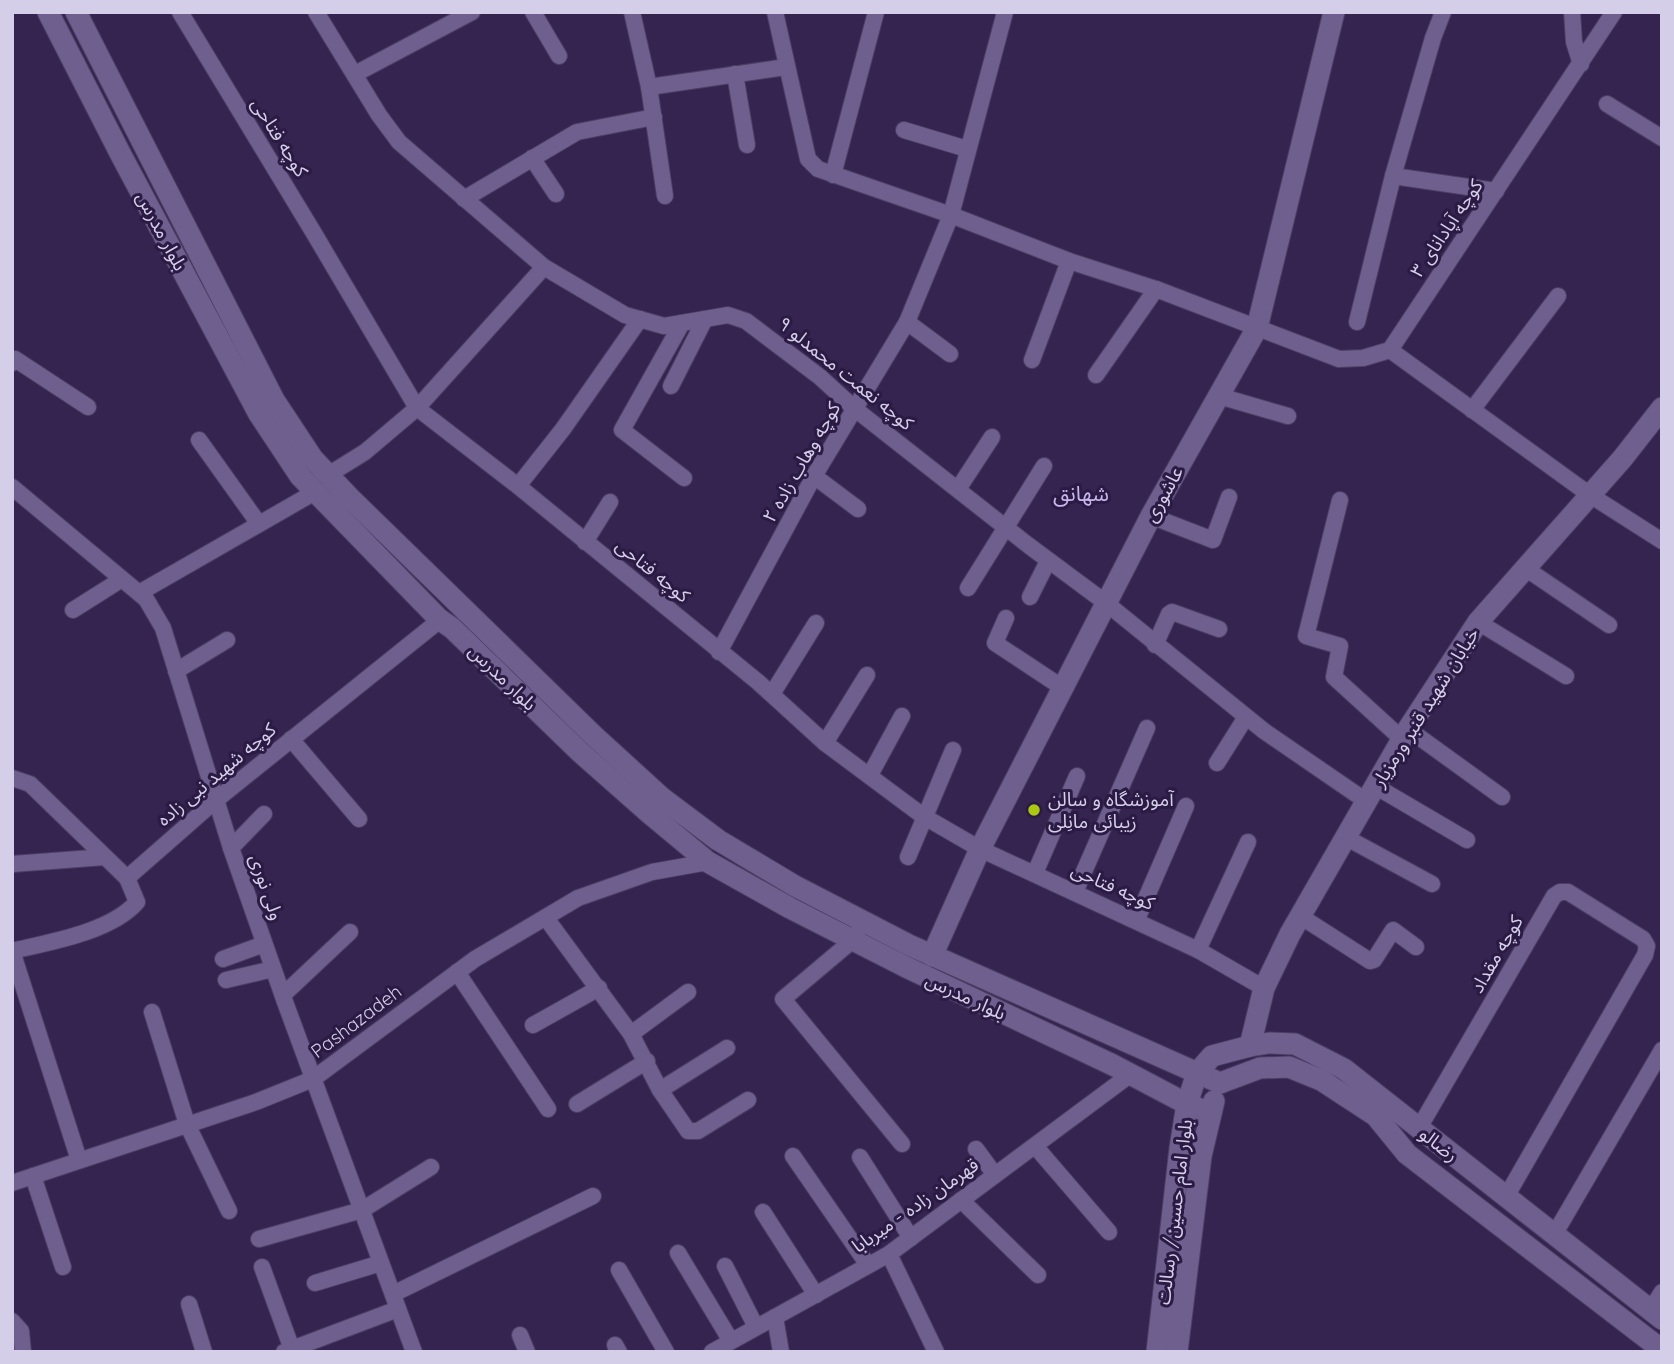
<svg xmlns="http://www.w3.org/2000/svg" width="1674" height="1364" font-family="Quicksand,'Noto Sans Arabic',sans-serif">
<rect width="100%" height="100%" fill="#34244f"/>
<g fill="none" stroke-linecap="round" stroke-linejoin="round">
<!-- street casing -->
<g stroke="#4c3e63" stroke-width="18">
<g id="street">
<polyline points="180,12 315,235 417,408 518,486 758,682 825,743 923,816 980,849 1198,950 1264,988"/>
<polyline points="316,12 379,115 399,142 544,267 625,315 664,326 728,315 746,321 820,377 855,409 1028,545 1106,603 1264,731 1366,801"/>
<polyline points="533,12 559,56"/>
<polyline points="632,12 649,87 665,196"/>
<polyline points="775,12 808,159 818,169 951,215 1069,261 1156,289 1339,359 1363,358 1390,350 1614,12"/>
<polyline points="1443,12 1433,38 1393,176 1496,191"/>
<polyline points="1572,12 1574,42 1581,64"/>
<polyline points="355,74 472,12"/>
<polyline points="735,74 747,145"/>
<polyline points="649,87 786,67"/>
<polyline points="1607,104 1662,138"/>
<polyline points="904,130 967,149"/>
<polyline points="532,158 556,194"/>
<polyline points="833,175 876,12"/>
<polyline points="464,199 577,132 654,117"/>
<polyline points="907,322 950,354"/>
<polyline points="1357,322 1393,176"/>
<polyline points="682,323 622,430 684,478"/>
<polyline points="1390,350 1590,495 1662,541"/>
<polyline points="1032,360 1069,261"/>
<polyline points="12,363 15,359 88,407"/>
<polyline points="1096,375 1156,289"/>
<polyline points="671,386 705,319"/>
<polyline points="1219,396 1288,416"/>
<polyline points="1472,410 1558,296"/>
<polyline points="199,440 259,524"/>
<polyline points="328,475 365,452 417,408 544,267"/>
<polyline points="814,476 858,509"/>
<polyline points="518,486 563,429 640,319"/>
<polyline points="12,487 146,599 163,628 231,848 285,1002 414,1352"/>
<polyline points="958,489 992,437"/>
<polyline points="1340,500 1306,636 1340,646 1334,677 1402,739"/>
<polyline points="1151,516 1213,540 1229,497"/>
<polyline points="585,542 610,502"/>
<polyline points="1525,568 1609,625"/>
<polyline points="968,588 1044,466"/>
<polyline points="139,593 315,492"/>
<polyline points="1030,597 1048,561"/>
<polyline points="73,610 122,579"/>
<polyline points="1006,618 995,643 1063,688"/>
<polyline points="1478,622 1566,676"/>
<polyline points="1155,645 1169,614 1172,612 1219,629"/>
<polyline points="719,652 814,476 907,322 951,215 1005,12"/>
<polyline points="176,671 227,640"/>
<polyline points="772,694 816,623"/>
<polyline points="1408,729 1502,797"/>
<polyline points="291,739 359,819"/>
<polyline points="825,743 867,675"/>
<polyline points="1217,763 1246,717"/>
<polyline points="870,775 902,716"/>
<polyline points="12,778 30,784 127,878 216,800 440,620"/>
<polyline points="1375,786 1467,840"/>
<polyline points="1345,837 1432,884"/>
<polyline points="231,848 264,814"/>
<polyline points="908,857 953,750"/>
<polyline points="12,864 105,857"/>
<polyline points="1035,873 1077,776"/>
<polyline points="1075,892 1147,728"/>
<polyline points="1300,916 1370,961 1374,960 1393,930 1416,947"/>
<polyline points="546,918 631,1034 660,1090 688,1131 698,1131 748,1100"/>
<polyline points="1137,919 1186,806"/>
<polyline points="857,933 853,940 783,999 902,1144"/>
<polyline points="1198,950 1248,842"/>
<polyline points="12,951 79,1160"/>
<path d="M12,951C50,942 111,932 137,902L127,878"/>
<polyline points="223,959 264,944"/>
<polyline points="457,972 548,1109"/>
<polyline points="226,980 273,969"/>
<polyline points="283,995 350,932"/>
<polyline points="152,1012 187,1124 229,1211"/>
<polyline points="533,1025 599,988"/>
<polyline points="631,1034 688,992"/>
<polyline points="660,1090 727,1048"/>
<polyline points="577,1104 647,1061"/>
<polyline points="1419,1128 1554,896 1560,892 1568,892 1643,939 1647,946 1645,955 1506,1197"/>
<polyline points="1035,1146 1109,1232"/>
<polyline points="976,1149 995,1175"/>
<polyline points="793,1156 868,1265"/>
<polyline points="860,1157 911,1238"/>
<polyline points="33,1176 63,1267"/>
<polyline points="12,1183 256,1102 313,1079 475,959 578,898 652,872 708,862"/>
<polyline points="961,1200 1038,1275"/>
<polyline points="763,1212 816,1295"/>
<polyline points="1554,1235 1662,1050"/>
<polyline points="259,1239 362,1210 431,1167"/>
<polyline points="678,1253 731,1341"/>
<polyline points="889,1254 936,1352"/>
<polyline points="725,1266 756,1327"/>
<polyline points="262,1267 293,1352"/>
<polyline points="619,1270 666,1352"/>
<polyline points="315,1283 381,1263"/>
<polyline points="393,1294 593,1196"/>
<polyline points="189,1304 204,1352"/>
<polyline points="1650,1311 1662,1292"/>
<polyline points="775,1317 781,1352"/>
<polyline points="12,1321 21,1331 23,1352"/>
<polyline points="520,1335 527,1352"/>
<polyline points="615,1345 619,1352"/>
<polyline points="284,1352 398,1309"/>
<polyline points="712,1352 889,1254 1131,1074"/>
</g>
</g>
<!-- secondary casing -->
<g stroke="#4c3e63" stroke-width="23">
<g id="secondary">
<polyline points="48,12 121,155 259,414 300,476 439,619 452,628 580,752 649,813 708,862 790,908 904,966 1113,1065 1187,1104 1211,1113"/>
<polyline points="76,12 274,400 313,459 349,497 593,735 662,798 718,840 795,886 909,945 1220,1083"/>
<polyline points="932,956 980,849 1151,516 1257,328 1334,12"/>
<polyline points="1250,1046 1264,988 1290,934 1408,729 1478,622 1622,459 1662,408"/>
<polyline points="1220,1083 1260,1068 1289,1067 1321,1080 1376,1116 1407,1154 1662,1350"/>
<polyline points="1157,1352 1180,1148 1187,1104 1197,1073 1212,1056 1250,1046 1269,1043 1295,1044 1344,1069 1662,1319"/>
<polyline points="1177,1352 1201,1156 1214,1101"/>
</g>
</g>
<!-- street -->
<use href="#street" stroke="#6e5f8f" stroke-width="16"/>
<!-- secondary -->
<use href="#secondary" stroke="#6e5f8f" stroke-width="21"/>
</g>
<!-- markers -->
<circle fill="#acc611" stroke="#2a1a44" stroke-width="2.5" cx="1034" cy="810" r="7"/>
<g text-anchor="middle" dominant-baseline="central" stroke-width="6" stroke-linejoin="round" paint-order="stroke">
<!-- street labels -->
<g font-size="19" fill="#d5cee9" stroke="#2a1a44">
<text transform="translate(280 137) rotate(58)">کوچه فتاحی</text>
<text transform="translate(1446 228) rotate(-56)">کوچه آپادانای ۳</text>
<text transform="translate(162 231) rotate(62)">بلوار مدرس</text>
<text transform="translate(846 373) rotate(39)">کوچه نعمت محمدلو ۹</text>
<text transform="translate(801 462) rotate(-60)">کوچه وهاب زاده ۲</text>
<text transform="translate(1163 494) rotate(-61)">عاشوری</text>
<text transform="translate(653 570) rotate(39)">کوچه فتاحی</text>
<text transform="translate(503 677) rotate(44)">بلوار مدرس</text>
<text transform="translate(1425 707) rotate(-58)">خیابان شهید قنبر ورمزیار</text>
<text transform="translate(216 774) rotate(-40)">کوچه شهید نبی زاده</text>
<text transform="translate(1113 886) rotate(24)">کوچه فتاحی</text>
<text transform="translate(267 887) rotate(71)">ولی نوری</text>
<text transform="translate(1496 954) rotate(-60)">کوچه مقداد</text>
<text transform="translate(966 996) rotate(25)">بلوار مدرس</text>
<text transform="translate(356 1021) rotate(-37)">Pashazadeh</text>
<text transform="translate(1439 1144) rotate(38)">رضالو</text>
<text transform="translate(915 1205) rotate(-35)">قهرمان زاده - میربابا</text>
<text transform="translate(1174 1212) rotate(-83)">بلوار امام حسین/ رسالت</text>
</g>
<!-- poi labels -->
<g font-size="19" fill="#d5cee9" stroke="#2a1a44" text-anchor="start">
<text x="1048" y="799">آموزشگاه و سالن<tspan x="1048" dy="22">زیبائی مانِلی</tspan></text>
</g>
<!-- neighbourhood labels -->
<g font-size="21" fill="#c8b7ed" stroke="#2a1a44">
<text x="1081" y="493">شهانق</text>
</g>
</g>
<!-- border -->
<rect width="1674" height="1364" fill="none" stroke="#d5cee9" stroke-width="28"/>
</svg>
